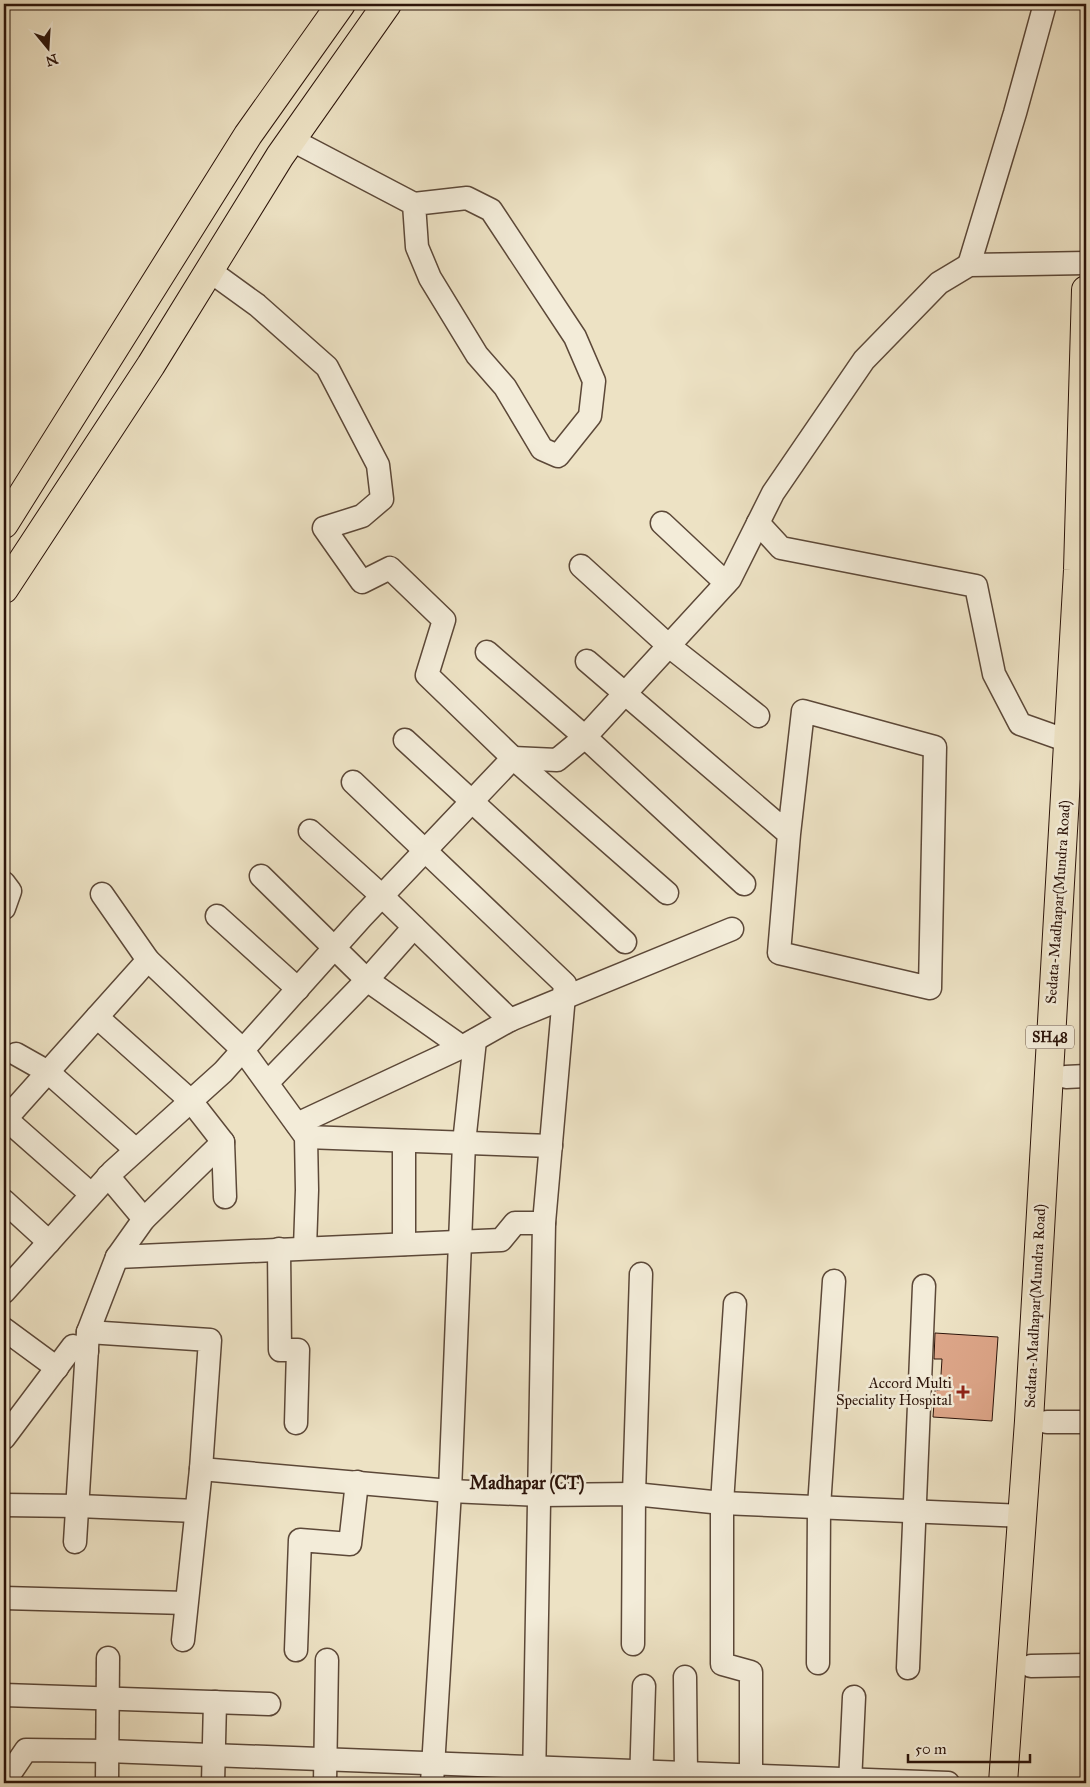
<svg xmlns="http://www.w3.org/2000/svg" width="1090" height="1787" font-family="'IM FELL Great Primer',serif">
<rect width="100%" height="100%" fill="#ede2c4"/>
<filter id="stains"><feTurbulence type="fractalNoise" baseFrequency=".004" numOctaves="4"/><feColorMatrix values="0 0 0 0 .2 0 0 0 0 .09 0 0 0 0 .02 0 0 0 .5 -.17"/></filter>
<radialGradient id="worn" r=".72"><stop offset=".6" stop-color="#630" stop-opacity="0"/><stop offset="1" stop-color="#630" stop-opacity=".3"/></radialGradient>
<!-- building -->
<polygon fill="#dda689" stroke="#2c140a" points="935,1333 998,1337 992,1421 933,1417 935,1390 940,1390 942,1359 934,1359"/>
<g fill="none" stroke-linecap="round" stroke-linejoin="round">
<!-- minor casing -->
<g stroke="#5c4838" stroke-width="25">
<g id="minor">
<polyline points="292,140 414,204 467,198 491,210 575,337 594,381 590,416 558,456 542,449 505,387 477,355 430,278 417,247 414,204"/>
<polyline points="969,265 1015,113 1045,4"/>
<polyline points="210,271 257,305 327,367 378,465 382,499 362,516 324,528 362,582 390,568 444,620 427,675 513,758 667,893"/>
<polyline points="662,523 726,583"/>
<polyline points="758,523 781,548 976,586 994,674 1020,724 1068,741"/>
<polyline points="581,566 669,646 758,716"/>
<polyline points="487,652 585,737 744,884"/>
<polyline points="587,661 789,834 779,953 930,988 935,747 803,711 789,834"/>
<polyline points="405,740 625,942"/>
<polyline points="353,782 565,984 544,1223 534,1783"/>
<polyline points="310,831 382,896 510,1020"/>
<polyline points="261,876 367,980 462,1047"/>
<polyline points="4,883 10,891 4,908"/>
<polyline points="102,894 148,960 243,1050 306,1137 307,1190 305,1248"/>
<polyline points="217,916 298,989"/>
<polyline points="97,1017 191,1101 223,1142 225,1197"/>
<polyline points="16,1054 48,1072 136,1150"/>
<polyline points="1066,1077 1086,1076"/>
<polyline points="268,1082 367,980 414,927"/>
<polyline points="6,1119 91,1194"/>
<polyline points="4,1121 148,960"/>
<polyline points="297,1124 462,1047 510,1020 732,929"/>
<polyline points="306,1137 551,1146"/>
<polyline points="108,1176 144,1219"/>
<polyline points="4,1201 49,1242"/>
<polyline points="404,1244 404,1141"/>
<polyline points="279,1249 280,1350 298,1350 296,1423"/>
<polyline points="117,1257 501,1240 515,1223 544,1223"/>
<polyline points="4,1292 112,1172 223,1072 362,917 513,758 557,760 585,737 730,579 773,493 864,360 939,283 969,265 1086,263"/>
<polyline points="735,1304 722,1503 722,1664 751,1672 751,1783"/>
<polyline points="4,1329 57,1368"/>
<polyline points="88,1332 210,1340 201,1469 183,1640"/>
<polyline points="1047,1422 1086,1422"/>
<polyline points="4,1438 73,1346 87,1351"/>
<polyline points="201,1469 450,1491 540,1495 634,1494 722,1503 1022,1516"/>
<polyline points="4,1505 78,1506 196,1511"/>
<polyline points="75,1542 88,1332 117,1257 144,1219 223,1142"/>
<polyline points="4,1598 186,1603"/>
<polyline points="633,1644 634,1494 641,1274"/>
<polyline points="296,1650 300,1540 350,1544 357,1482"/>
<polyline points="818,1663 819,1507 834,1281"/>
<polyline points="1031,1666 1086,1665"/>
<polyline points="908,1668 924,1286"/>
<polyline points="685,1677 686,1773"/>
<polyline points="4,1695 269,1704"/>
<polyline points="4,1775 9,1775 26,1750 107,1751 948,1783"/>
<polyline points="107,1783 108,1658"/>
<polyline points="213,1783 215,1702"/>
<polyline points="325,1783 327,1660"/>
<polyline points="432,1783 450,1491 464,1143 475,1040"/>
<polyline points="641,1783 644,1686"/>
<polyline points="850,1783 854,1697"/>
</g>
</g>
<!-- major casing -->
<g stroke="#2c140a" stroke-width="30">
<g id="major">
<polyline points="4,524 248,135 341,4"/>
<polyline points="4,589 151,365 280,156 387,4"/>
<polyline points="1003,1783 1029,1421 1078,570 1086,290"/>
</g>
</g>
<!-- minor -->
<use href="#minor" stroke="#f3ecd9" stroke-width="22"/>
<!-- major -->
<use href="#major" stroke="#ede2c4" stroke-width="28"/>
</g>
<!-- markers -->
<path fill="#8f2418" stroke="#f3ecd9" stroke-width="2" d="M960.5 1384.5h5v5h5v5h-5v5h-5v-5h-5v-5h5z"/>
<g text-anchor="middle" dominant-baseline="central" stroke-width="5" stroke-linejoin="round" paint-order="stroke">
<!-- shield labels -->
<rect fill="#f3ecd9" stroke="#685548" stroke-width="1" x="1026" y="1025.5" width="48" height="23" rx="4"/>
<g font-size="14" font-weight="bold" fill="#2c140a">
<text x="1050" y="1037">SH48</text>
</g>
<!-- street labels -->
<g font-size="15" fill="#2c140a" stroke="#f3ecd9">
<text transform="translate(1058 902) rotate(-86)">Sedata-Madhapar(Mundra Road)</text>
<text transform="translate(1035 1306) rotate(-87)">Sedata-Madhapar(Mundra Road)</text>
</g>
<!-- poi labels -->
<g font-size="15" fill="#2c140a" stroke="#f3ecd9" text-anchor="end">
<text x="952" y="1383">Accord Multi<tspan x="952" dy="17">Speciality Hospital</tspan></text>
</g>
<!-- quarter labels -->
<g font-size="18" font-weight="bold" fill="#2c140a" stroke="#f3ecd9">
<text x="527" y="1483">Madhapar (CT)</text>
</g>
</g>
<!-- margin -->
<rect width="1090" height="1787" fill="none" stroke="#ede2c4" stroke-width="20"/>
<rect x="5" y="5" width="1080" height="1777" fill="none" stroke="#2c140a" stroke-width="2.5"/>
<rect x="10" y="10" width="1070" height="1767" fill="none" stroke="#2c140a"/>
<!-- north arrow -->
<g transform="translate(48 48) rotate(162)" stroke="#f3ecd9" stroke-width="4" paint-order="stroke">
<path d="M0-4L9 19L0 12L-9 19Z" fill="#2c140a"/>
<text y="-8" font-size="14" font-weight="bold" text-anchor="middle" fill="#2c140a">N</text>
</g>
<!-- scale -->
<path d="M908 1754v8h122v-8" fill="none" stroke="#2c140a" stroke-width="2.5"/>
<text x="915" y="1754" font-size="15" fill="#2c140a" stroke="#f3ecd9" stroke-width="4" paint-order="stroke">50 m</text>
<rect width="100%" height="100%" filter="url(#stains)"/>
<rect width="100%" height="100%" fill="url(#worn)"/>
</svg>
